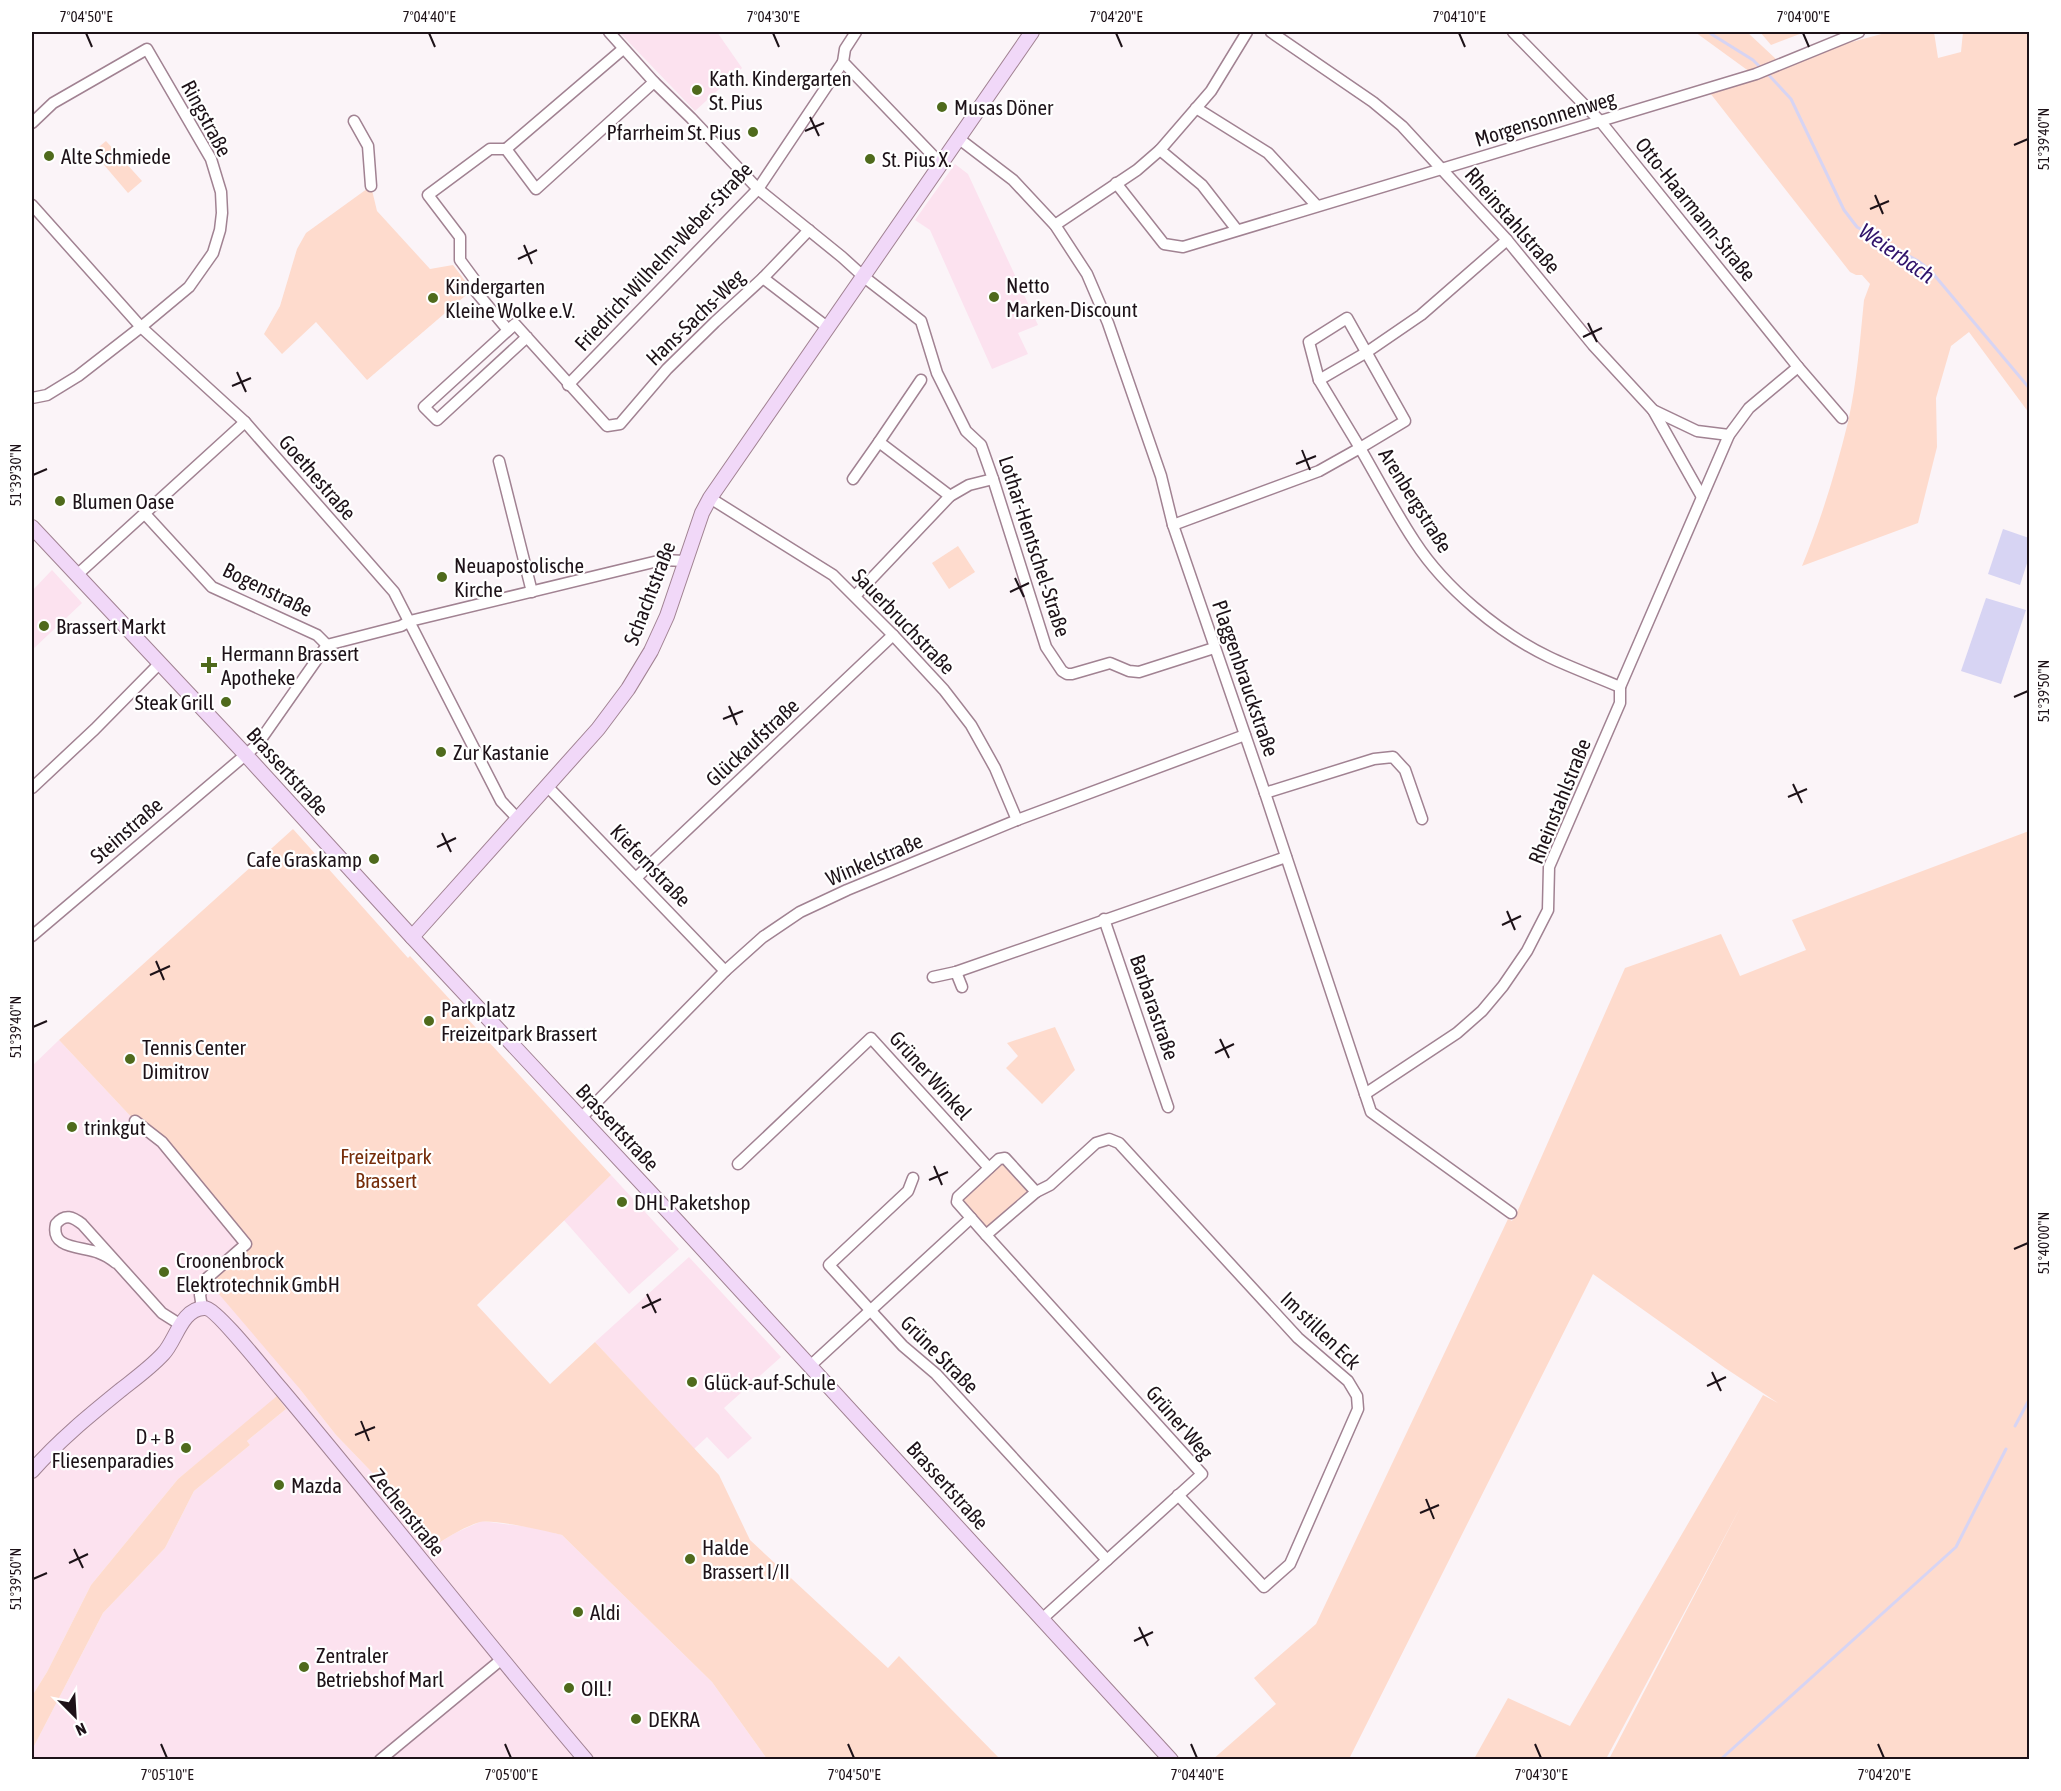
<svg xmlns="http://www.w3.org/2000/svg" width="2061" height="1791" font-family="'Asap Condensed',sans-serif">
<rect width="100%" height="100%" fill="#fbf4f8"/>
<!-- built -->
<g fill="#fce2ef">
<polygon points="619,32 717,32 742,68 695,111"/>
<polygon points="955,164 968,174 1038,325 1018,333 1028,354 992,369 930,230 915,220"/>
<polygon points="52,570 82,603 32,650 32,591"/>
<polygon points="59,1040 135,1121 162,1142 246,1244 299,1388 336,1435 389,1490 434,1546 455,1533 482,1521 536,1528 562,1535 712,1682 767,1759 32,1759 32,1750 103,1613 165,1548 194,1491 250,1445 247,1441 286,1409 277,1397 178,1479 91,1585 47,1672 32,1696 32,1066"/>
<polygon points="611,1175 679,1249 629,1294 563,1219"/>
<polygon points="689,1257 781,1357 724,1408 752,1438 728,1459 707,1437 694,1449 595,1342"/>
</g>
<!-- green -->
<g fill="#fedbcd">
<polygon points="1695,32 1747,32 1777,60 1750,72"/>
<polygon points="1760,32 1805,32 1771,45"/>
<path d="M1889,32H1934L1938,58L1961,52L1963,32H2029V413L1969,332L1951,346L1936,398L1937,447L1918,523L1802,566C1821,520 1836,471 1848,422C1857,382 1860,340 1864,300L1870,284L1862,275H1856L1850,272L1710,93L1752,81L1833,47Z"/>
<polygon points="106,141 142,181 128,193 93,152"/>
<polygon points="371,186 377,211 430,269 453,265 472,290 367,380 316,322 282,354 264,334 280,306 297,249 306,233"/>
<polygon points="958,546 975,572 949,589 932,563"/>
<path d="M293,829L408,958L410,956L611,1175L477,1305L550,1384L595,1342L719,1475L750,1540L888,1668L899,1656L1000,1759H767L712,1682L562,1535C546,1531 494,1519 480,1522C464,1527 448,1537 434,1546L389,1490L336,1435L299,1388L206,1279L245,1245L162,1142L135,1121L59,1040Z"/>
<polygon points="2029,831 2029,1759 1609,1759 1741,1506 1606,1759 1474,1759 1508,1698 1570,1726 1763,1395 1778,1403 1725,1368 1593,1274 1349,1759 1212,1760 1276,1704 1254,1678 1316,1624 1508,1219 1512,1221 1518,1210 1625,968 1721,934 1740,976 1806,950 1792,920"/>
<polygon points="1055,1027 1075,1070 1042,1104 1006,1068 1018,1056 1007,1043"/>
<polygon points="999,1163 1004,1163 1029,1188 1028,1194 990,1227 984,1227 963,1203 962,1197"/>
<polygon points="277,1396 286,1409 247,1441 250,1445 194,1491 165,1548 103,1613 32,1750 32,1696 47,1672 91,1585 178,1479"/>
</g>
<!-- water -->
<g fill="#d7d4f3">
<polygon points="2003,529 2029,538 2029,557 2020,585 1988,574"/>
<polygon points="1986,598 2026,610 2001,684 1961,671"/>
</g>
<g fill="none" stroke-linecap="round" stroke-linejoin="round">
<!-- stream -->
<g stroke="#d7d4f3" stroke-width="3">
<polyline points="1708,32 1753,60 1761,68"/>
<polyline points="1766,72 1791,99 1844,210 1857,227 1918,261 1930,270 2030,389"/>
<polyline points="2015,1426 2030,1398"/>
<polyline points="1720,1760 1956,1547 2006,1449"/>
</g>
<!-- street casing -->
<g stroke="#a18292" stroke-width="13">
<g id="street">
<polyline points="609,32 654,82 691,118 758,189 842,257 864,277 921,321 937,373 966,431 981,445 993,479 1046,647 1062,671 1067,674 1072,674 1110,663 1129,671 1139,672 1214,648"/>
<polyline points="856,32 845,49 843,62 941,164"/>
<polyline points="1271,32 1373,102 1402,126 1507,240 1593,345 1653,410 1697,431 1729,435"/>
<polyline points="1513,32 1601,122 1798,367 1842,418"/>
<polyline points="623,49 506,149 536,189 654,82"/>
<polyline points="1196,108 1268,153 1317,206"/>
<polyline points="354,121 368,146 371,186"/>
<polyline points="32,123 53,103 147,49 211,159 221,192 222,213 220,230 213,253 189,287 141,327 78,376 47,395 32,398"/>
<polyline points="958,138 1013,180 1055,225 1087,274 1108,323 1161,476 1173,525 1265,793 1371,1112 1511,1213"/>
<polyline points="506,149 490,149 428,195 460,237 460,260 474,279 473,288 508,330"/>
<polyline points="1160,150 1202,185 1237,230"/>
<polyline points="1116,183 1164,244 1183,247 1756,74 1859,32"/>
<polyline points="32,205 141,327 245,422 394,592 501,801 517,818"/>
<polyline points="1055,225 1137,170 1160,150 1211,91 1247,32"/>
<polyline points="763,278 827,327"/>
<polygon points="1347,318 1405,421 1360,448 1319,380 1309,342"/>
<polyline points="527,337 437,420 424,407 515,324 607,426 620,424 667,369 715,322 763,278 809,230"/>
<polyline points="1319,380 1367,352 1421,315 1507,240"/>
<polyline points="568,385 758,189 843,62"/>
<polyline points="1653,410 1702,497"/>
<polyline points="879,442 921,380"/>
<polyline points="499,461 532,592"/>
<polyline points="853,479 879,442 950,496"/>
<polyline points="710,498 833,575 893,635 944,690 971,725 995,768 1017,820"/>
<polyline points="145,514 212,587 317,635 327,645"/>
<path d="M1173,525L1319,471L1360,448C1378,479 1395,512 1415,542C1445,588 1499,633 1549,657C1572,668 1597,677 1620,687"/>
<polyline points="78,574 245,422"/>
<polyline points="855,596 950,496 969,485 993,479"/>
<polyline points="547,786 725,971"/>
<polyline points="32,788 95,729 160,663"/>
<polyline points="1265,793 1374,759 1393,757 1405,770 1422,819"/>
<polyline points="637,877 893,635"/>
<polyline points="1104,919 1168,1107"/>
<polyline points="32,936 257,745 327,645 401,626 410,621 662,560 685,561"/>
<polyline points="956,972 962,987"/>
<polyline points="933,977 956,972 1286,857"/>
<polyline points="1365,1094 1457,1033 1482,1011 1503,986 1527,951 1548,910 1549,867 1620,703 1620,687 1729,435 1749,408 1798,367"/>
<polyline points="581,1118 725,971 763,937 800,912 847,890 1017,820 1245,735"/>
<polyline points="135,1121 162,1142 246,1244 206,1279 200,1295 202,1308"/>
<polygon points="1005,1158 1036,1192 986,1235 957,1202 958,1197 999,1159"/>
<polyline points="738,1164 871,1038 989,1168"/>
<polyline points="913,1178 908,1191 829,1265 903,1346 936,1374 1107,1560"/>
<polyline points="1036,1192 1050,1185 1096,1143 1109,1139 1119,1143 1298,1338 1348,1381 1357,1396 1358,1409 1290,1564 1264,1587 1178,1495"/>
<polyline points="986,1235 1202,1474 1042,1619"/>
<path d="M116,1263C111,1259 105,1255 99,1253C83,1246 50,1250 56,1224C65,1213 73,1217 82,1224L162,1313L181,1325"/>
<polyline points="810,1366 971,1218"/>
<polyline points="380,1760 502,1659"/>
</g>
</g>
<!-- secondary casing -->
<g stroke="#a18292" stroke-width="16">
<g id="secondary">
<polyline points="32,527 245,754 412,937 677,1221 1171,1760"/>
<polyline points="412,937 598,729 628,689 651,651 667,616 702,513 710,498 1032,32"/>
<path d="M32,1471C59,1440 90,1415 122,1389C136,1378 151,1367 163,1354C176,1341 181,1309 204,1308C216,1307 270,1377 281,1389C384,1511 482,1638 586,1760"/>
</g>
</g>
<!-- street -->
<use href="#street" stroke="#fff" stroke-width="10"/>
<!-- secondary -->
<use href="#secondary" stroke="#f1d8f8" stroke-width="14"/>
</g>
<!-- ticks -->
<path fill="none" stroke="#1d1218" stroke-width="2" d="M86,33L92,47M429,33L435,47M773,33L779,47M1116,33L1122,47M1459,33L1465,47M1803,33L1809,47M810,117L819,136M805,131L824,123M2014,145L2028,139M1875,195L1883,214M1870,209L1889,201M524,245L532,264M518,259L537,250M1588,323L1597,342M1583,337L1602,328M237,372L246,392M232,386L251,378M1302,450L1310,470M1296,464L1316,456M33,475L47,469M1015,578L1024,597M1010,592L1029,583M2014,697L2028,691M729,706L737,725M723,719L743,711M1793,784L1802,803M1788,797L1807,789M442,833L451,852M437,847L456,838M1507,911L1515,930M1502,925L1521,916M156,961L164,980M150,975L170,966M33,1027L47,1021M1220,1039L1229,1058M1215,1053L1234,1044M934,1166L942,1185M929,1180L948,1172M2014,1249L2028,1243M647,1294L656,1313M642,1308L661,1299M1712,1372L1721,1391M1707,1386L1726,1377M361,1421L369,1441M355,1435L375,1427M1426,1499L1434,1519M1420,1513L1439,1505M74,1549L83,1568M69,1563L88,1554M33,1579L47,1573M1139,1627L1148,1646M1134,1641L1153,1632M161,1744L167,1758M505,1744L511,1758M848,1744L854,1758M1191,1744L1197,1758M1535,1744L1541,1758M1878,1744L1884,1758"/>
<!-- markers -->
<g fill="#4f6a1c" stroke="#fff" stroke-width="2">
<circle cx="697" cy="90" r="6"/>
<circle cx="942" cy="107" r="6"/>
<circle cx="753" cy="132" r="6"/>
<circle cx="49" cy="156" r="6"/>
<circle cx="870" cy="159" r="6"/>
<circle cx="994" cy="297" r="6"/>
<circle cx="433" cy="298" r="6"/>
<circle cx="60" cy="501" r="6"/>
<circle cx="442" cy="577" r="6"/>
<circle cx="44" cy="626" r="6"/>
<path d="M206 656h6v6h6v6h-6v6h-6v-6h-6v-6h6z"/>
<circle cx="226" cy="702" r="6"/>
<circle cx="441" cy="752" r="6"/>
<circle cx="374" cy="859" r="6"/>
<circle cx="429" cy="1021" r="6"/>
<circle cx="130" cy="1059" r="6"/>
<circle cx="72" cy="1127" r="6"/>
<circle cx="622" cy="1202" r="6"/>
<circle cx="164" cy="1272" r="6"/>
<circle cx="692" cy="1382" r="6"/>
<circle cx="186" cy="1448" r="6"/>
<circle cx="279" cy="1485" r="6"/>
<circle cx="690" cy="1559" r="6"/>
<circle cx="578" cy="1612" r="6"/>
<circle cx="304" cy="1667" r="6"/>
<circle cx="569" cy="1688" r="6"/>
<circle cx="636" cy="1719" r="6"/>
</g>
<g text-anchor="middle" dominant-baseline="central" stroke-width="4.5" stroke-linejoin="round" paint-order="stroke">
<!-- poi labels -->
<g font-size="21" fill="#1d1218" stroke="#fff" text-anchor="start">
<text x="709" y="78">Kath. Kindergarten<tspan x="709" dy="24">St. Pius</tspan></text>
<text x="954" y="107">Musas Döner</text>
<text x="741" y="132" text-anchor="end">Pfarrheim St. Pius</text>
<text x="61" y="156">Alte Schmiede</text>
<text x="882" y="159">St. Pius X.</text>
<text x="1006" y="285">Netto<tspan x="1006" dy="24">Marken-Discount</tspan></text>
<text x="445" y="286">Kindergarten<tspan x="445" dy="24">Kleine Wolke e.V.</tspan></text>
<text x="72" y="501">Blumen Oase</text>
<text x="454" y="565">Neuapostolische<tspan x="454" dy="24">Kirche</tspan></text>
<text x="56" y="626">Brassert Markt</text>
<text x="221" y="653">Hermann Brassert<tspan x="221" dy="24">Apotheke</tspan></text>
<text x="214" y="702" text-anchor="end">Steak Grill</text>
<text x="453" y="752">Zur Kastanie</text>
<text x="362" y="859" text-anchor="end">Cafe Graskamp</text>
<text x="441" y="1009">Parkplatz<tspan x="441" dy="24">Freizeitpark Brassert</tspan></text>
<text x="142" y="1047">Tennis Center<tspan x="142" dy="24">Dimitrov</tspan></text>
<text x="84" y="1127">trinkgut</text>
<text x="634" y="1202">DHL Paketshop</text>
<text x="176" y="1260">Croonenbrock<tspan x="176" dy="24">Elektrotechnik GmbH</tspan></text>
<text x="704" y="1382">Glück-auf-Schule</text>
<text x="174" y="1436" text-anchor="end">D + B<tspan x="174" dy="24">Fliesenparadies</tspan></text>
<text x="291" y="1485">Mazda</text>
<text x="702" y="1547">Halde<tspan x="702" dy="24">Brassert I/II</tspan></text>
<text x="590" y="1612">Aldi</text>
<text x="316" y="1655">Zentraler<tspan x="316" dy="24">Betriebshof Marl</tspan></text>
<text x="581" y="1688">OIL!</text>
<text x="648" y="1719">DEKRA</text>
</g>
<!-- street labels -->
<g font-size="21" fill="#1d1218" stroke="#fff">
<text transform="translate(207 118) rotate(62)">Ringstraße</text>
<text transform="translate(1545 118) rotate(-17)">Morgensonnenweg</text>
<text transform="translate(1696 209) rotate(51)">Otto-Haarmann-Straße</text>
<text transform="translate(1513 220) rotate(49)">Rheinstahlstraße</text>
<text transform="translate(663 256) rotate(-47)">Friedrich-Wilhelm-Weber-Straße</text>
<text transform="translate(695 317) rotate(-44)">Hans-Sachs-Weg</text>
<text transform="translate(318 477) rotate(49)">Goethestraße</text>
<text transform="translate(1416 500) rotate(58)">Arenbergstraße</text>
<text transform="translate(1035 546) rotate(72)">Lothar-Hentschel-Straße</text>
<text transform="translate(268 589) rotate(26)">Bogenstraße</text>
<text transform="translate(649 593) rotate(-69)">Schachtstraße</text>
<text transform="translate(904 621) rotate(46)">Sauerbruchstraße</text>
<text transform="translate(1246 678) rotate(71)">Plaggenbrauckstraße</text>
<text transform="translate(752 742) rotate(-43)">Glückaufstraße</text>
<text transform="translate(288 771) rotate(48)">Brassertstraße</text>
<text transform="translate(1559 801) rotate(-68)">Rheinstahlstraße</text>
<text transform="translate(126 830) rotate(-41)">Steinstraße</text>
<text transform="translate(874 859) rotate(-23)">Winkelstraße</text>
<text transform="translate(651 865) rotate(46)">Kiefernstraße</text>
<text transform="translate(1155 1007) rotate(71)">Barbarastraße</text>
<text transform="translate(931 1075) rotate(48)">Grüner Winkel</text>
<text transform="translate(618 1127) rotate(47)">Brassertstraße</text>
<text transform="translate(1321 1330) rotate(44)">Im stillen Eck</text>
<text transform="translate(940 1354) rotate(45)">Grüne Straße</text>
<text transform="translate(1180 1422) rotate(49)">Grüner Weg</text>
<text transform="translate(948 1485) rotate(48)">Brassertstraße</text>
<text transform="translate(408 1512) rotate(51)">Zechenstraße</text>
</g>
<!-- park labels -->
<g font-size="21" fill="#762d0a" stroke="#fff">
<text x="386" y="1156">Freizeitpark<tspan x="386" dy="24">Brassert</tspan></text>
</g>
<!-- water labels -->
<g font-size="22" font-style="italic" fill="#30136b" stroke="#fff">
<text transform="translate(1897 253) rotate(35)">Weierbach</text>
</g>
</g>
<!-- border -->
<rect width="2061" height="1791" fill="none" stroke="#ffffff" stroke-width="66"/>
<!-- north arrow -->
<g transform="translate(75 1716) rotate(156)" stroke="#ffffff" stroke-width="4.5" paint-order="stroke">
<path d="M0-4.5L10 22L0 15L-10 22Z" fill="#1d1218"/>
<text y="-9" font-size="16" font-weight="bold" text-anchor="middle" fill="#1d1218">N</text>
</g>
<rect x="33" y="33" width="1995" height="1725" fill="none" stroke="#1d1218" stroke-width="2"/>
<g font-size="15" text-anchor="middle" fill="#1d1218">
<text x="86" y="22">7°04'50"E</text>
<text x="429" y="22">7°04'40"E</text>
<text x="773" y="22">7°04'30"E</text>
<text x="1116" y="22">7°04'20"E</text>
<text x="1459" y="22">7°04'10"E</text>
<text x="1803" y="22">7°04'00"E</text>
<text transform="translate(2044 139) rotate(-90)" y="5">51°39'40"N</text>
<text transform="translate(16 475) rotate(-90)" y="5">51°39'30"N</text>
<text transform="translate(2044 691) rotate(-90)" y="5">51°39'50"N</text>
<text transform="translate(16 1027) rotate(-90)" y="5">51°39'40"N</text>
<text transform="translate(2044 1243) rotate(-90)" y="5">51°40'00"N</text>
<text transform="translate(16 1579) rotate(-90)" y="5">51°39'50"N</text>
<text x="167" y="1780">7°05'10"E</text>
<text x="511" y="1780">7°05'00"E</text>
<text x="854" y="1780">7°04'50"E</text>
<text x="1197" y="1780">7°04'40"E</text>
<text x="1541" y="1780">7°04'30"E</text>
<text x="1884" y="1780">7°04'20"E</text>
</g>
</svg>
